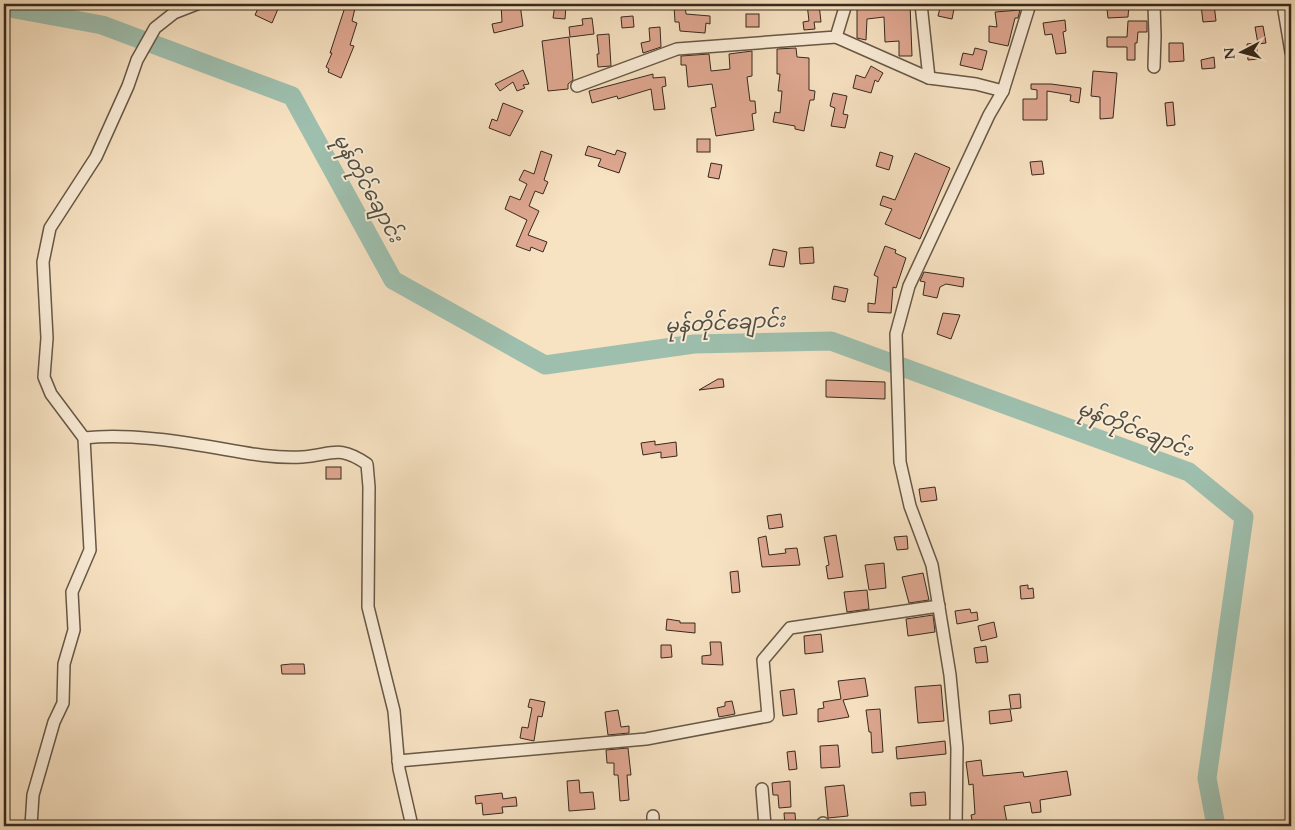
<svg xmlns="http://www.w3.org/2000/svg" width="1295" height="830" font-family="Cardo,'Noto Sans Myanmar',serif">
<rect width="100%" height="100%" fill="#f7e2c2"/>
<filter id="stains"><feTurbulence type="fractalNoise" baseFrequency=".004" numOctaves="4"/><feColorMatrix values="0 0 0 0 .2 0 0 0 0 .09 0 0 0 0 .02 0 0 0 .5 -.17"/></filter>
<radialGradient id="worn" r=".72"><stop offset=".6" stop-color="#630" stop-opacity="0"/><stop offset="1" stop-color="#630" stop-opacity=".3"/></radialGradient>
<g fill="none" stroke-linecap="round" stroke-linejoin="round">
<!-- river -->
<polyline stroke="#9ebfae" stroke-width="19" points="4,7 102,25 292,96 393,280 545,365 694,344 831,341 1189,472 1244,517 1207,778 1216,826"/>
</g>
<!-- building -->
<g fill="#dfa791" stroke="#372a1d">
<polygon points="260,4 278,9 272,23 255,15"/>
<polygon points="346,4 356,4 352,21 357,23 350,45 354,46 341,78 328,72 329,69 326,67 332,53 330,53"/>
<polygon points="501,4 520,4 523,26 494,33 492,24 502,22"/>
<polygon points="555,4 566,6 565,19 553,18"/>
<polygon points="807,4 819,4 821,22 814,22 815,29 804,30 803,22 809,21"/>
<polygon points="895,4 910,4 912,56 899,56 899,41 885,42 884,17 867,19 866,40 857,38 857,7 869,6 869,8 895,6"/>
<polygon points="941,4 955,4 952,19 938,16"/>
<polygon points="1120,4 1129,4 1128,17 1108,18 1107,9 1120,8"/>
<polygon points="1214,4 1216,21 1203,22 1201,5"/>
<polygon points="685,5 686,14 710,16 710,24 706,23 705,33 680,31 679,22 675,22 674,6"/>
<polygon points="1020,10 1018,18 1015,18 1008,46 989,42 989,26 997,27 995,12"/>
<rect x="746" y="14" width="13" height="13"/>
<polygon points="633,16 634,27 622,28 621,17"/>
<polygon points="592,18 594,34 570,37 569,27 583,25 582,19"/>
<polygon points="1065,20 1066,31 1063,32 1066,53 1056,54 1052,34 1045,35 1043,23"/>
<polygon points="1128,21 1147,21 1147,32 1138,32 1137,43 1135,43 1135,60 1127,60 1127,47 1107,47 1107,37 1127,37"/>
<polygon points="1263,26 1266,43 1258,44 1255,27"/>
<polygon points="660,27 661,47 643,53 641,43 650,41 649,28"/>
<polygon points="609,34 611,66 598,67 597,54 599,54 597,35"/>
<polygon points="569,37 573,80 568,84 568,89 548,91 542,41"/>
<polygon points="1169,43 1183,43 1184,61 1169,62"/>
<polygon points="1256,43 1258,59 1248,60 1247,44"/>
<polygon points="796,48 797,57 809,58 809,90 815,91 814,100 810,100 809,105 804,131 795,129 795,126 773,122 775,112 780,113 782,91 778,91 780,74 777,74 777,49"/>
<polygon points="975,48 987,51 982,70 960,65 963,53 973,55"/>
<polygon points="752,51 752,76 747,77 750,101 755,101 756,113 752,114 754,130 716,136 711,108 716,107 712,84 688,87 686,65 681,65 681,56 709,54 711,71 730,69 729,54"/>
<polygon points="1214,57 1215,68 1202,69 1201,60"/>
<polygon points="871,66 883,73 878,82 875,80 871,93 853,88 856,75 865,78"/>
<polygon points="523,70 529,84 523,85 525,88 517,91 513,82 500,91 495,84"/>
<polygon points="1093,71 1117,73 1113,118 1100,119 1100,97 1091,96"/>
<polygon points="653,74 653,78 665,77 666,86 662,87 665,109 654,110 651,89 618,99 617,96 592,103 589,91"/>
<polygon points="1031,84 1051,84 1081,88 1079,103 1070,101 1071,95 1047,91 1047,120 1023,120 1023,99 1037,99 1037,90 1031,89"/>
<polygon points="833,93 847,96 843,114 848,115 845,128 831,126 835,108 830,106"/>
<polygon points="1173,102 1175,125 1167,126 1165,103"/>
<polygon points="503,103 523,111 510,136 489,128 492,119 497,121"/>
<rect x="697" y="139" width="13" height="13"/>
<polygon points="588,146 615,155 617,150 626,153 619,173 598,166 601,159 585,155"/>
<polygon points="541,151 552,155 544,180 548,182 543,194 535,191 529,206 539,211 528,235 547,242 543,252 531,247 530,251 516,246 527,220 505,209 510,196 520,200 527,184 519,180 524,170 534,174"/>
<polygon points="880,152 893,156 889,170 876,166"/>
<polygon points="915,153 950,168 920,239 885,224 892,209 880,205 883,196 895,200"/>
<polygon points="1042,161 1044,174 1032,175 1030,162"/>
<polygon points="711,163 722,165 719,179 708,177"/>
<polygon points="885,246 896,250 895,253 906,258 896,288 893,287 891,313 868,312 868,303 875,304 878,277 874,275"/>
<polygon points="813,247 814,263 800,264 799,248"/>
<polygon points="773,249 787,252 784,267 769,265"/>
<polygon points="924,272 964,278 963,287 946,284 940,287 937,298 923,295 925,282 920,281"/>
<polygon points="834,286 848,289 845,302 832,299"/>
<polygon points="943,313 960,315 951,339 937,334"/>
<polygon points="718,379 723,379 724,387 699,390"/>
<polygon points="826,380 885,382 885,399 826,397"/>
<polygon points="655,441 655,445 676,442 677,456 661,458 661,452 643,455 641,443"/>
<rect x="326" y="467" width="15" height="12"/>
<polygon points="935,487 937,500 921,502 919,489"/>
<polygon points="781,514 783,527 769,529 767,516"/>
<polygon points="836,535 843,577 828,579 826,566 829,565 824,537"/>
<polygon points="766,536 769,555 786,553 785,549 797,548 800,565 762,567 758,538"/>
<polygon points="907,536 908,549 897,550 894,537"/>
<polygon points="884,563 886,588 869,590 865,565"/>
<polygon points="738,571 740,592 732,593 730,572"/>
<polygon points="923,573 929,600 909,603 902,577"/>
<polygon points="1028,585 1028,589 1033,588 1034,598 1021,599 1020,586"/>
<polygon points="867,590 869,609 847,612 844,592"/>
<polygon points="970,609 971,613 977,612 978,620 957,624 955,611"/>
<polygon points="933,615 935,632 908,636 906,619"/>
<polygon points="667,619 680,621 680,623 695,623 695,633 666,630"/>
<polygon points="994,622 997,637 981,641 978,626"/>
<polygon points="821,634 823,652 805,654 804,636"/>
<polygon points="710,642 721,642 723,665 702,664 702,656 711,655"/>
<polygon points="661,645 671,645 672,657 661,658"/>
<polygon points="986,646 988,662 976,663 974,648"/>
<polygon points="291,664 304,664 305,674 282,674 281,665"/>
<polygon points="865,678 868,696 843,700 849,717 818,722 818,709 824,708 823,702 841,699 838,681"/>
<polygon points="941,685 944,721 918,723 915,687"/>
<polygon points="794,689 797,714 783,716 780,691"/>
<polygon points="1020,694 1021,708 1011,709 1009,695"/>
<polygon points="530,699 545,702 542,717 538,716 534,741 520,738 522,727 528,728 532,708 528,707"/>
<polygon points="732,701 735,714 719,717 717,708 725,706 725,702"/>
<polygon points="880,709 883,752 872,753 871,732 869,732 866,710"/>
<polygon points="1010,709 1012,721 990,724 989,711"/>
<polygon points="618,710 621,727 629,726 629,733 608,735 605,712"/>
<polygon points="945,741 946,754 897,759 896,747"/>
<polygon points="838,745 840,767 821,768 820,746"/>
<polygon points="628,748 631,775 627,775 629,800 620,801 618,775 614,775 614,763 607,763 606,750"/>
<polygon points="795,751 797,769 789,770 787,752"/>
<polygon points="981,760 983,776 1023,772 1024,777 1067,771 1071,795 1040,800 1041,812 1032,813 1030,802 1004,806 1007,823 1001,824 1002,826 973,826 971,815 975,814 973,784 969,785 966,762"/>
<polygon points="579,780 580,793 593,792 595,809 569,811 567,781"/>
<polygon points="790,781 791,807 779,808 778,795 773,795 772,783"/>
<polygon points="844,785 848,816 828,818 825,787"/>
<polygon points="925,792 926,805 911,806 910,793"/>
<polygon points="502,793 503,799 516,797 517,806 502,807 503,813 483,815 482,803 476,804 475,796"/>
<polygon points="784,813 795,813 796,826 785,826"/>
</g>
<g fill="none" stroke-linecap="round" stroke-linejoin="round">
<!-- minor casing -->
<g stroke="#675846" stroke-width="14">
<g id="minor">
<path d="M197,4L174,13L155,28L137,60L128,86L96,157L50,228L43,262L47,338L44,377L51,394L84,438C119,434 164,439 199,445C233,450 267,459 302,457C332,455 338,444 367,464L369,487L368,607L394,711L399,769L412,826"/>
<polyline points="921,4 929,78"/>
<polyline points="1154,4 1155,36 1154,67"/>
<polyline points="1283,4 1291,52"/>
<polyline points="836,37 929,78 976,84 1003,91"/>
<polyline points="577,86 677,49 836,37 846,4"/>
<polyline points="398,761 646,739 768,716 763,660 790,628 939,606"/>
<polyline points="762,789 765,826"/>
<polyline points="823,823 823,826"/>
<polyline points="31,826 33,795 54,722 63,703 64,664 74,630 72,592 90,550 84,438"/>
<polyline points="653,826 653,816"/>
<polyline points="956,826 957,748 950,675 932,565 910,506 900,462 896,334 909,286 989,115 1003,91 1030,4"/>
</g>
</g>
<!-- minor -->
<use href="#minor" stroke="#faecd7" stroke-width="11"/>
</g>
<g text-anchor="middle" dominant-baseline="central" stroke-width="4" stroke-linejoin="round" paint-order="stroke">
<!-- water labels -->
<g font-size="20" font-style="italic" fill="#514f41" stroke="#faecd7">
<text transform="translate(368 188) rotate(61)">မုန်တိုင်ချောင်း</text>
<text transform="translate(725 323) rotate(-3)">မုန်တိုင်ချောင်း</text>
<text transform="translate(1135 429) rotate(21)">မုန်တိုင်ချောင်း</text>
</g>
</g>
<!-- margin -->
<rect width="1295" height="830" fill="none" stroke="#f7e2c2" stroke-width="20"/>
<rect x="5" y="5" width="1285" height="820" fill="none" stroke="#372a1d" stroke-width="2.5"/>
<rect x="10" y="10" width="1275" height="810" fill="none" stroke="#372a1d"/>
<!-- north arrow -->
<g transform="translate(1242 52) rotate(264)" stroke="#faecd7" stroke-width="4" paint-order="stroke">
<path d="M0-4L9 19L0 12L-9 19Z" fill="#372a1d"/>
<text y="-8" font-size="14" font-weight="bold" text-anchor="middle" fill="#372a1d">N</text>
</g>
<rect width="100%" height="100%" filter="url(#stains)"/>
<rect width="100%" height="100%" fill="url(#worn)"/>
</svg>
